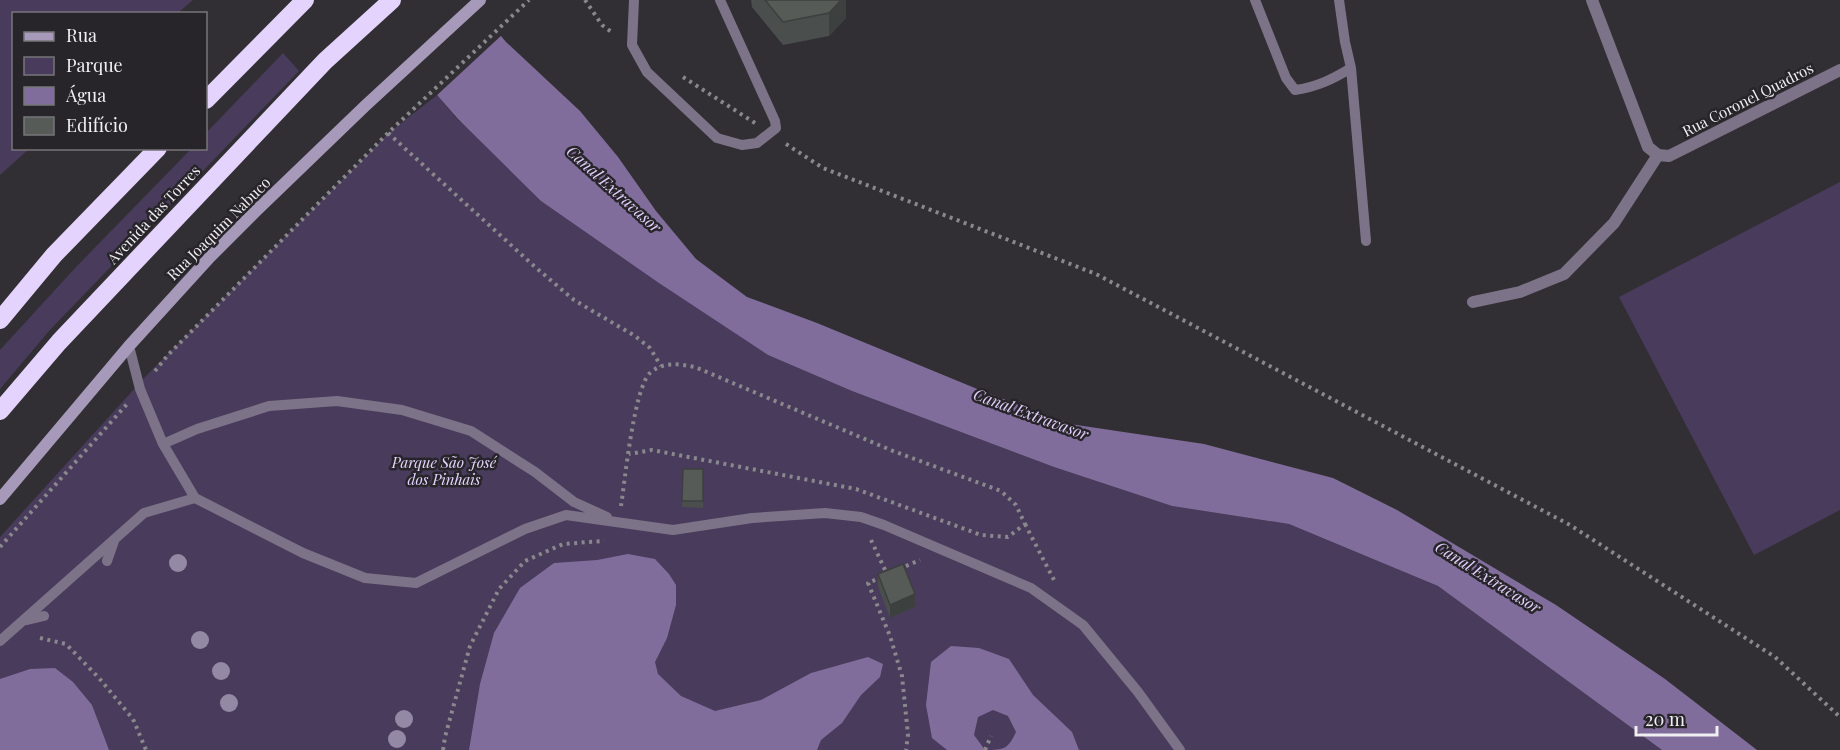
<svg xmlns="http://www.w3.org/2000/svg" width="1840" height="750" font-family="'Playfair Display',serif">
	<rect width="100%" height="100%" fill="#312f34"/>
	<!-- green -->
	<path fill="#493b5b" d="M0 0H193L178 13 14 14V148L29 149 0 175Z
		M283 53 299 71 49 331 0 389V350L76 267 191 149 206 148V133Z
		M437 95 458 120 768 355 852 391 1054 467 1172 506 1289 524 1438 586 1662 750H0V537L145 377 391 131Z
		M1840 182V510L1754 555 1619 297Z"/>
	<!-- water -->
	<path fill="#816d9c" d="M471 0 506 42 580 111 618 157 656 211 696 259 747 297 817 323 987 393 1070 424 1204 444 1333 478 1397 510 1556 605 1665 679 1757 750H1662L1438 586 1289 524 1172 506 1054 467 852 391 768 355 659 283 541 201 458 119 437 95Z
		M628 554 655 559 669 574 676 585V605L667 638 655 662 658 674 681 696 715 711 761 700 811 673 868 657 883 664 880 677 861 695 842 723 821 740 817 750H469L480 684 494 633 520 588 554 563 597 560Z
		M951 646 979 648 1009 659 1033 695 1072 732 1079 750H986C1004 750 1008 749 1016 732L1008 716 993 710 978 717 974 735 985 750H947L932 738 926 705 931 662Z
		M55 668 73 682 92 705 109 750H0V679L30 669Z"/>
	<!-- pier -->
	<path fill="#312f34" d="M357 0H475L503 34 435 97Z"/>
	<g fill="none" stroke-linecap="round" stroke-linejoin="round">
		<!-- path -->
		<path stroke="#89888c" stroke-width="4" stroke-dasharray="3 4.5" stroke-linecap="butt" d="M585 0 602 25 613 33
			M683 77 755 123
			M388 133 534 266 574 300 635 336 650 348 661 366
			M786 144 823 168 1096 274 1570 525 1775 657 1840 717
			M155 371 168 355 388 133 529 0
			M621 506C625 480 634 388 650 373 663 361 679 364 695 367L893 451 1001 491 1016 505 1025 524 1008 537 981 535 856 489 652 450 629 454
			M1025 524 1054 580
			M871 540 887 574
			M0 547 127 404
			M899 569 920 560
			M882 577 868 583 890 636 902 676 908 735 906 750
			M40 638 66 644 99 678 133 719 146 750
			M443 750 445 737 470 646 499 589 525 561 563 544 602 541 604 540
			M985 750 991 736"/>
		<!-- lane -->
		<path stroke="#7c7388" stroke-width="10" d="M634 0 632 45 647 72 717 138 742 145 757 143 776 128 775 121 720 0
			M1255 0 1286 78 1295 90C1317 87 1333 79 1351 68
			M1339 0 1345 42 1351 68 1366 241
			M129 346 140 389 163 444 195 498 303 553 365 578 416 583 525 529 566 515 673 530 752 518 825 513 861 517 884 525 1031 588 1083 625 1138 692 1180 750
			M163 444 197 429 269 406 337 401 402 410 471 431 535 472 574 502 607 517
			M107 561 114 541
			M27 620 44 616
			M0 641 144 513 195 498"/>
		<!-- street -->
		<path stroke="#7c7388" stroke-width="12" d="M1592 0 1648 147 1658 155 1669 156 1840 70
			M1473 302 1520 292 1564 274 1614 223 1658 155"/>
		<!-- secondary -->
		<path stroke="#a799ba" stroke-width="12" d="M0 499 129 346 210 257 257 210 365 106 480 0"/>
		<!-- highway -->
		<path stroke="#e4d3fc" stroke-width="18" d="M206 100 305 0
			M0 320 54 255 158 148
			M0 411 59 342 270 119 325 61 392 0"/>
	</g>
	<!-- trees -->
	<g fill="#9489a4">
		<circle cx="178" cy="563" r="9"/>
		<circle cx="200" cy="640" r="9"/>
		<circle cx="221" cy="671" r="9"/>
		<circle cx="229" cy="703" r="9"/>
		<circle cx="404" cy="719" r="9"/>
		<circle cx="397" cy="739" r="9"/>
	</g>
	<!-- wall -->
	<path fill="#4a4e4c" d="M751 0H846V18L829 36 783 45 752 7Z
		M683 469H703V508L682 507Z
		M878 574 915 607 890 618 878 587Z"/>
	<!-- shaded-wall -->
	<path fill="#3c403e" d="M841 0H846V18L829 36V13Z
		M915 594V607L890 618V605Z"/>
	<!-- building -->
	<path fill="#565b58" stroke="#3c403e" stroke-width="1.5" d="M765 0H841L829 13 783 22Z
		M683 469H703V501H682Z
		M903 564 915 594 890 605 878 574Z"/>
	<g text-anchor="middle" stroke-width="5" stroke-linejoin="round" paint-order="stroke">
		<!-- street labels -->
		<g font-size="15" fill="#efeef1" stroke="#27252a">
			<text transform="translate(1748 100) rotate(-27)" y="5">Rua Coronel Quadros</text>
			<text transform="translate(154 215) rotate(-47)" y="5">Avenida das Torres</text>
			<text transform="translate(219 229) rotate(-45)" y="5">Rua Joaquim Nabuco</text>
		</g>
		<!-- park labels -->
		<g font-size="15" font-style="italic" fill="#e5d3ff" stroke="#27252a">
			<text x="444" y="468">Parque São José<tspan x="444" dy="17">dos Pinhais</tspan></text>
		</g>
		<!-- water labels -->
		<g font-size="16" font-style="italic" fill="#e2cffb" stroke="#27252a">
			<text transform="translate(614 189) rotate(42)" y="6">Canal Extravasor</text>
			<text transform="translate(1031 414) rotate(20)" y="6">Canal Extravasor</text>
			<text transform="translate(1488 577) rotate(32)" y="6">Canal Extravasor</text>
		</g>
	</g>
	<!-- legend -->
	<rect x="12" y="12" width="195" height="138" fill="#27252a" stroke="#77757a" stroke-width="1.5"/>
	<rect x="24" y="32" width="30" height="9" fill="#a799ba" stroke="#77757a" stroke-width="1.5"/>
	<text x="66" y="42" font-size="18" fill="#efeef1">Rua</text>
	<rect x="24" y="57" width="30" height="18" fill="#493b5b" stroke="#77757a" stroke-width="1.5"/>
	<text x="66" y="72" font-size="18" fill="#efeef1">Parque</text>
	<rect x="24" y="87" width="30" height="18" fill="#816d9c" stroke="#77757a" stroke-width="1.5"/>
	<text x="66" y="102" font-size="18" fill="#efeef1">Água</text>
	<rect x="24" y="117" width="30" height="18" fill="#565b58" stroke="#77757a" stroke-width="1.5"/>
	<text x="66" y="132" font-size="18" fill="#efeef1">Edifício</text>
	<!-- scale -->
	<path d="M1636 726v9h81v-9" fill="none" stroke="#efeef1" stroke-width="3"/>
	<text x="1645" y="726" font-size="18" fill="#efeef1" stroke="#27252a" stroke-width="4.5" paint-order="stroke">20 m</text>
</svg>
